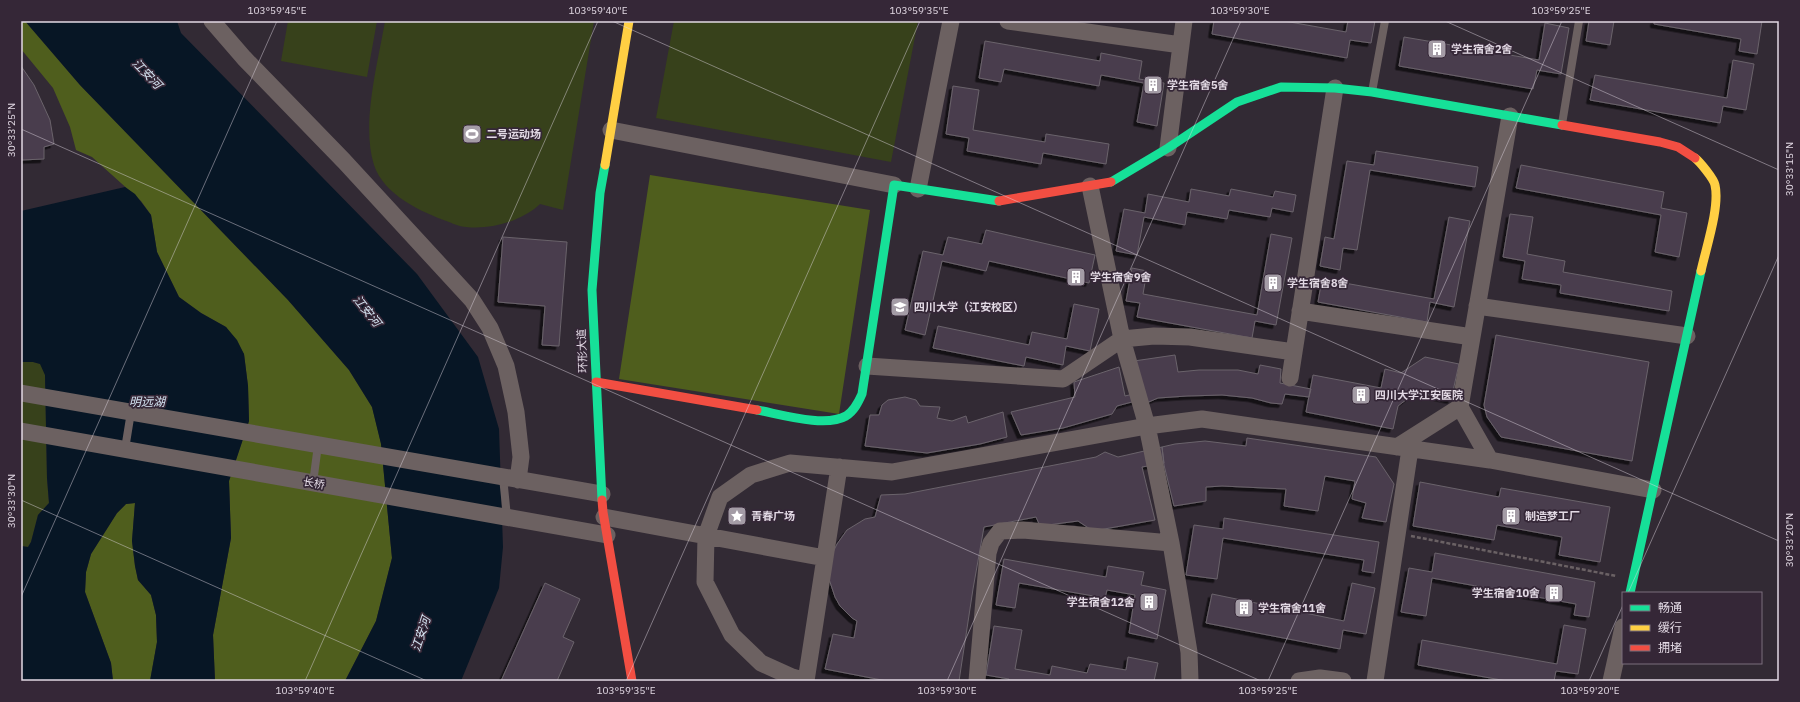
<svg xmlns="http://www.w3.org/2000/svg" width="1800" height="702" font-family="'IBM Plex Sans','Noto Sans SC',sans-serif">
	<defs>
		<filter id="shadow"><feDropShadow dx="-3.5" dy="3.5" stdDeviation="0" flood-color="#0009"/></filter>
	</defs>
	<rect width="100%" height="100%" fill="#322a34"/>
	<!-- green -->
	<path fill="#37411b" d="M288 21H377L367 77 281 61Z
		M385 21H594L563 210 540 204C522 221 491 230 466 227 461 227 454 224 449 222 421 212 384 195 374 165 361 124 378 63 385 21Z
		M674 21H918L891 162 656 118Z
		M21 362H33L41 364 45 375 47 478 49 503 38 515 31 542 28 547 21 546Z"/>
	<!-- forest -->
	<path fill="#4f5e1d" d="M21 21H25L80 85 288 300 349 370 372 407 381 443 392 558 376 621 345 681H215L213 635 231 538 229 481 249 421 248 386 244 354 226 327 201 313 179 297 157 252 151 215 141 201 92 157 76 150 70 127 53 88 21 49Z
		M650 175 870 210 839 414 619 379Z
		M135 503 132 541 135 566 138 580 151 595 156 615 157 642 150 681H113L111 663 85 592 86 572 91 554 117 513 126 504Z"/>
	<!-- water -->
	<path fill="#071625" d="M25 21H177L181 33 417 274 478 357 499 429 503 547 499 588 461 681H345L376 621 392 558 381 444 372 407 349 370 288 300 80 85Z
		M125 187 135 194 151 215 157 252 179 297 201 313 226 327 237 340 244 354 248 386 249 421 229 481 231 538 213 635 215 681H150L157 642 156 615 151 595 138 580 135 566 132 541 135 503 126 504 117 513 91 554 86 572 85 592 111 663 113 681H21V546L28 547 31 542 38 515 49 503 47 478 45 375 40 364 33 362H21V211Z"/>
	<!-- building -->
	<path fill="#4a3d4d" stroke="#6a636b" filter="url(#shadow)" d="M1214 21H1284L1346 32 1348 21H1375L1371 43 1350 40 1347 58 1212 34Z
		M1589 21H1614L1610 45 1586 41Z
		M1654 21H1762L1757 54 1739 51 1741 39 1654 24Z
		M1545 23 1569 28 1561 74 1537 70 1533 89 1399 66 1404 37 1539 60Z
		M985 41 1100 61 1101 53 1142 61 1139 79 1164 83 1157 126 1137 122 1144 83 1101 75 1099 86 1004 69 1001 82 979 78Z
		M1733 60 1754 64 1746 110 1723 106 1720 123 1590 100 1595 75 1727 98Z
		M21 66 34 85 50 120 54 144 44 147V159L21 160Z
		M953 86 979 90 973 130 1045 142 1046 134 1109 144 1106 164 1043 153 1041 164 967 151 969 138 946 134Z
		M1376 151 1478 167 1475 187 1370 170 1357 250 1343 248 1340 270 1320 266 1325 237 1334 239 1347 161 1374 165Z
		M1521 165 1664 192 1661 208 1687 213 1679 257 1655 252 1661 215 1516 188Z
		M1191 189 1229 196 1231 189 1273 197 1275 191 1296 195 1293 212 1272 208 1270 217 1229 210 1227 219 1187 212 1185 225 1144 217 1137 255 1116 251 1124 209 1145 213 1148 194 1189 202Z
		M1510 214 1533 217 1527 254 1565 261 1563 272 1672 291 1669 311 1560 293 1561 285 1522 279 1525 261 1503 257Z
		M1449 217 1470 221 1454 307 1430 302 1427 322 1318 302 1322 279 1434 299Z
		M986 230 1095 255 1089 283 989 261 986 271 942 261 925 335 905 330 923 251 943 255 948 237 982 244Z
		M1271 234 1292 238 1276 325 1255 321 1252 338 1137 317 1140 303 1126 301 1132 268 1147 271 1143 294 1257 315Z
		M503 237 567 242 559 346 542 345 545 306 498 302Z
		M1074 304 1099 309 1090 351 1066 346 1063 365 1026 357 1024 366 933 348 938 326 1029 345 1032 332 1067 339Z
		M1496 335 1649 362 1632 461 1501 437 1487 417 1484 405Z
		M1175 355 1178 372 1199 370H1238L1258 374 1260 365 1281 369 1280 383 1311 389 1309 397 1285 394 1282 404 1271 403 1252 398 1222 395 1187 396 1158 398 1144 404 1134 361Z
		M1425 357 1459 364 1451 400 1416 392 1398 406 1393 429 1306 412 1313 375 1381 388 1385 369 1401 373Z
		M1119 367 1125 396 1141 392 1143 399 1117 406 1112 414 1063 428 1021 435 1011 412 1075 397 1074 382Z
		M905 397 916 400 920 406 940 407 937 418 952 421 966 416 968 423 1003 412 1007 437 980 444 927 453 865 446 870 415H879L882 405 888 400Z
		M1247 438 1376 457 1394 484 1386 522 1362 518 1366 503 1352 499 1355 481 1325 476 1318 511 1284 506 1286 489 1222 486 1206 487V501L1174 506 1164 465 1162 447 1175 444 1205 441 1246 446Z
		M1162 447 1164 463 1142 467 1155 520 1093 531 1078 521 1040 526 1036 517 984 527 973 589 959 681H887L825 669 833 634 854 638 857 621 852 618 840 606 835 597 829 579 832 554 837 544 847 530 865 519 875 517 881 495 905 494 1096 457 1105 452 1118 457Z
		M1420 482 1499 497 1501 488 1610 507 1600 562 1559 555 1562 537 1497 525 1494 540 1413 526Z
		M1224 518 1379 542 1374 573 1362 571 1364 560 1223 538 1217 579 1186 575 1194 525 1223 529Z
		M1435 553 1595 582 1589 617 1574 615 1576 604 1432 578 1426 616 1401 612 1409 568 1432 572Z
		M1004 559 1106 577 1108 566 1144 572 1141 585 1166 590 1157 639 1129 633 1135 595 1107 590 1105 598 1019 583 1015 608 996 605Z
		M545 583 580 599 563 637 574 642 557 681H501Z
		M1352 583 1375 588 1366 634 1343 630 1340 649 1206 623 1212 594 1344 621Z
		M1564 625 1586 629 1578 674 1556 671 1554 681H1507L1418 665 1422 640 1557 664Z
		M994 626 1022 630 1015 669 1050 675 1052 666 1087 673 1090 664 1126 670 1128 657 1158 663 1154 681H1009V679L986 675Z"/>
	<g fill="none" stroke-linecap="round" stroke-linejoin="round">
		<!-- path -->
		<path stroke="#6a6164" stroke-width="2.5" stroke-dasharray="4 2" stroke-linecap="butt" d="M1411 536 1616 576"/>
		<!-- lane -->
		<path stroke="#6c6161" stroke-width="8" d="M1372 92 1385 21
			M1562 124 1579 21
			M125 449 131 412
			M503 477 507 517
			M313 483 318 445"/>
		<!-- street -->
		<path stroke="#6c6161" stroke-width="17" d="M212 21 244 58 344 161 472 300 490 328 506 366 516 412 521 457 518 480
			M1008 21 1181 45
			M611 130 894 185
			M1168 148 1184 21
			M1090 186 1122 339 1147 426 1171 543 1189 652 1190 681
			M918 189 951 21
			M1477 306 1687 336
			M1300 311 1472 337
			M867 366 1063 379 1122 339 1154 336 1190 337 1294 352
			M1290 378 1335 88
			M21 393 602 494
			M21 431 607 535
			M1397 447 1460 407
			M1490 460 1460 407 1510 116
			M604 517 825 558
			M806 681 792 677 761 663 732 635 705 582 706 536 720 497 751 475 790 463 892 472 1147 426 1202 419 1490 460 1653 490
			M806 681 839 467
			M977 681 988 553 991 543 1000 531 1023 530 1171 543
			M1299 681 1320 678 1343 681
			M1375 681 1410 449
			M1611 681 1623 627"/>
		<!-- fast -->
		<path stroke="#16e098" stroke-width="9" d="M1111 182 1168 148 1237 102 1281 87 1335 88 1372 92 1562 125
			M757 410C780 414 825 428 846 416 854 411 858 403 862 394L894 185 999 201
			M602 500 592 290 600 193 605 165
			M1630 593 1701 271"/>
		<!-- slow -->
		<path stroke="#ffcf43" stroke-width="9" d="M1695 158C1700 162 1714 179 1715 185 1720 207 1706 248 1701 271
			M605 165 629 21"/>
		<!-- jam -->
		<path stroke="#f24e42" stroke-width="9" d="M1562 125 1660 142 1678 147 1695 158
			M999 201 1111 182
			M596 382 757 410
			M602 500 603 512 632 681"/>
	</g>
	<!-- ticks -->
	<path fill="none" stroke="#e2d9e4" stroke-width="1" stroke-opacity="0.45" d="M612 21 1779 541M1445 21 1779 170M21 129 1261 681M21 500 427 681M1628 593 1779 255M21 597 277 21M305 681 598 21M626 681 920 21M947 681 1241 21M1268 681 1562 21M1589 681 1623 605"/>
	<!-- icons -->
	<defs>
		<g id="building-square" transform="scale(1)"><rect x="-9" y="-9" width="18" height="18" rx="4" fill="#a49ca6" stroke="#352737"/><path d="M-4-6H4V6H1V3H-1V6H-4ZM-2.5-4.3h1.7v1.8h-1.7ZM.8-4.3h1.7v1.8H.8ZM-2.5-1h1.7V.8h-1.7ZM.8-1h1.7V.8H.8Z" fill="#fff"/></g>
		<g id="stadium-square" transform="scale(1)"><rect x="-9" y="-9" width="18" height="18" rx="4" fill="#a49ca6" stroke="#352737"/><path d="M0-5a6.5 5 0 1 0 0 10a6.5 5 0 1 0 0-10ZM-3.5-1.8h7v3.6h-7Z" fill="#fff"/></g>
		<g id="university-square" transform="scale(1)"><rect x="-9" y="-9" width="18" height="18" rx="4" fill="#a49ca6" stroke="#352737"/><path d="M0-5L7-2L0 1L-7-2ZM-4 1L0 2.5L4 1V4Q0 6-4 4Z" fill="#fff"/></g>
		<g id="sight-square" transform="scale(1)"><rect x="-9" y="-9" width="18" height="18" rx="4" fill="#a49ca6" stroke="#352737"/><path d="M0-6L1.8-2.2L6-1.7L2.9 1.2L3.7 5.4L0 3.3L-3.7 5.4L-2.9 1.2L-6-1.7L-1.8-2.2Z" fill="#fff"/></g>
	</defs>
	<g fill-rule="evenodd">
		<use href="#building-square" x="1437" y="49"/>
		<use href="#building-square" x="1153" y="85"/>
		<use href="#stadium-square" x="472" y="134"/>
		<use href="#building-square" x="1076" y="277"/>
		<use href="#building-square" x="1273" y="283"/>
		<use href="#university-square" x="900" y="307"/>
		<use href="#building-square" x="1361" y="395"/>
		<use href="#sight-square" x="737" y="516"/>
		<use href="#building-square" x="1511" y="516"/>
		<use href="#building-square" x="1554" y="593"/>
		<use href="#building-square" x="1149" y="602"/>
		<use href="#building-square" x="1244" y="608"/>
	</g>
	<g text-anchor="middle" stroke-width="3.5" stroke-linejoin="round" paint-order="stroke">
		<!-- poi labels -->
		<g font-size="11" font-weight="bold" fill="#e2d9e4" stroke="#352737" text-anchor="start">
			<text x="1451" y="53">学生宿舍2舍</text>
			<text x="1167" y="89">学生宿舍5舍</text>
			<text x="486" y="138">二号运动场</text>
			<text x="1090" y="281">学生宿舍9舍</text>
			<text x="1287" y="287">学生宿舍8舍</text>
			<text x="914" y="311">四川大学（江安校区）</text>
			<text x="1375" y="399">四川大学江安医院</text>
			<text x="751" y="520">青春广场</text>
			<text x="1525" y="520">制造梦工厂</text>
			<text x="1540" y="597" text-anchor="end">学生宿舍10舍</text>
			<text x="1135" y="606" text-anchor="end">学生宿舍12舍</text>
			<text x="1258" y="612">学生宿舍11舍</text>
		</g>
		<!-- street labels -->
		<g font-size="11" fill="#e2d9e4" stroke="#352737">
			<text transform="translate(582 351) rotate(-92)" y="4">环形大道</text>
			<text transform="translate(314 483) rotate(10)" y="4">长桥</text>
		</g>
		<!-- water labels -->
		<g font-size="12" font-style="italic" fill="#d5e5f3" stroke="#352737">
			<text transform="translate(147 74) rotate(46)" y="4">江安河</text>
			<text transform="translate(367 311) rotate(51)" y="4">江安河</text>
			<text x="147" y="406">明远湖</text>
			<text transform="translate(421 634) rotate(-72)" y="4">江安河</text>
		</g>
	</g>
	<!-- border -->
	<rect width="1800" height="702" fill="none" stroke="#352737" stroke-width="44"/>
	<!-- legend -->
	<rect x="1622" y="592" width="140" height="72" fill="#352737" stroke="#7a6e7c"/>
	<rect x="1630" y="605" width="20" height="6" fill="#16e098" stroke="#7a6e7c"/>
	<text x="1658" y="612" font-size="12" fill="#e2d9e4">畅通</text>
	<rect x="1630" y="625" width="20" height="6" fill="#ffcf43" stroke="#7a6e7c"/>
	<text x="1658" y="632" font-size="12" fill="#e2d9e4">缓行</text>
	<rect x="1630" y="645" width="20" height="6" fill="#f24e42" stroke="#7a6e7c"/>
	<text x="1658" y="652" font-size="12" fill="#e2d9e4">拥堵</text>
	<rect x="22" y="22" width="1756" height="658" fill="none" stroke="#e2d9e4" stroke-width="1.5"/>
	<g font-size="10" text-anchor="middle" fill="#e2d9e4">
		<text x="277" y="14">103°59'45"E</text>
		<text x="598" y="14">103°59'40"E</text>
		<text x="919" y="14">103°59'35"E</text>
		<text x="1240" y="14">103°59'30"E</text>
		<text x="1561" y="14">103°59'25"E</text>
		<text transform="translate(11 130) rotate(-90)" y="4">30°33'25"N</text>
		<text transform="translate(1789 169) rotate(-90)" y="4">30°33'15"N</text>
		<text transform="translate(11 501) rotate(-90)" y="4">30°33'30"N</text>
		<text transform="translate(1789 540) rotate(-90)" y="4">30°33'20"N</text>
		<text x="305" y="694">103°59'40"E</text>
		<text x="626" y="694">103°59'35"E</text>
		<text x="947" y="694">103°59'30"E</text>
		<text x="1268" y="694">103°59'25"E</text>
		<text x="1590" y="694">103°59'20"E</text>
	</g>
</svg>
